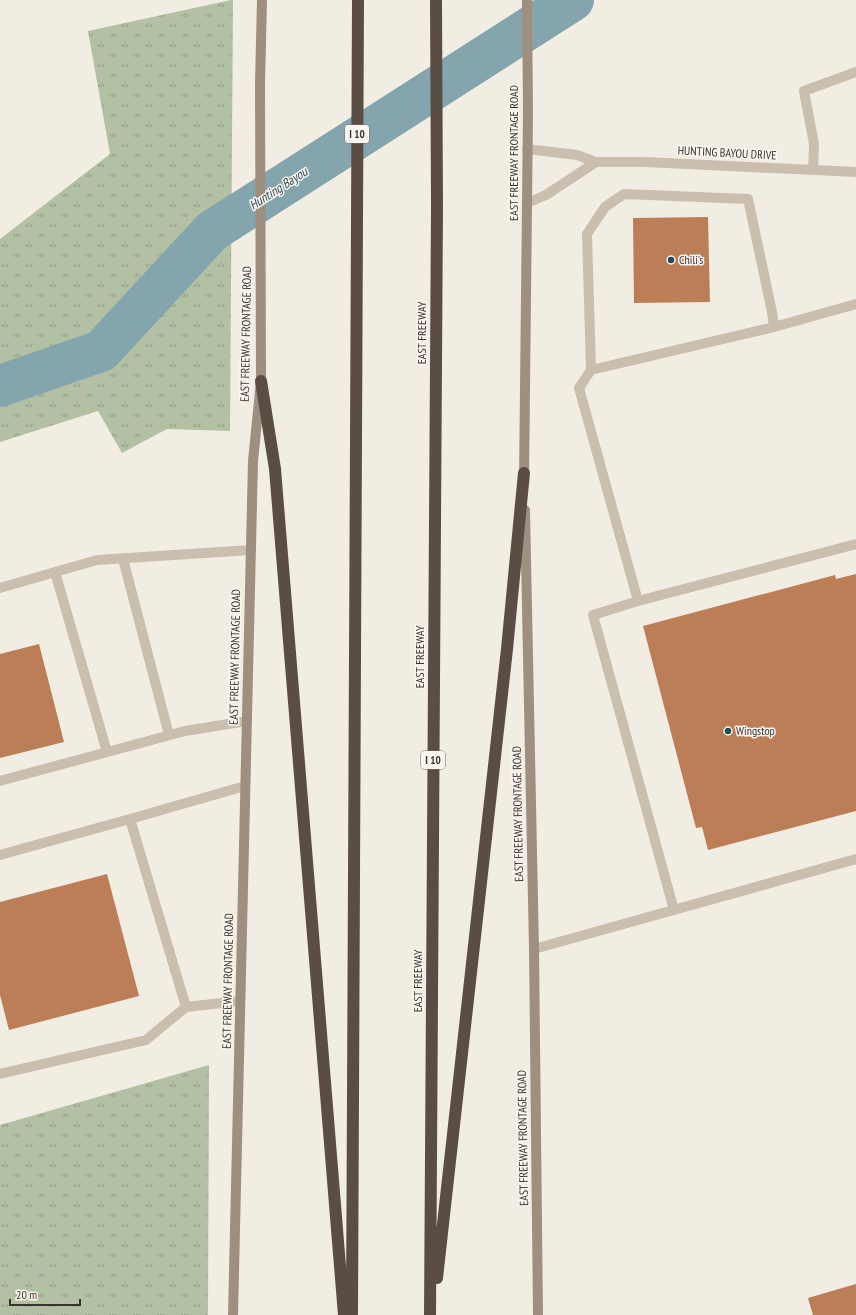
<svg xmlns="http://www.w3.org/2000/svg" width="856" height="1315" font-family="'PT Sans Narrow',sans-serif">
	<defs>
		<pattern id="grass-tufts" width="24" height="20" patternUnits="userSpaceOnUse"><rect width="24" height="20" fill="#b2c1a3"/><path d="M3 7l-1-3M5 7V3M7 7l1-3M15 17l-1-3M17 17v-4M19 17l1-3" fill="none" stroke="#929d85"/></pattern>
	</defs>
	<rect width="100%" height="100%" fill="#f2ede3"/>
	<!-- grass -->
	<path fill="url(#grass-tufts)" d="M231 0H233L230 431 167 429 122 453 98 411 0 442V239L110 154 88 31Z
		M209 1065 208 1315H0V1125Z"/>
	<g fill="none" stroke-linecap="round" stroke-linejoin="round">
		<!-- river -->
		<path stroke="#84a5ad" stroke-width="42" d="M0 386 101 351 212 231 573 0"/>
	</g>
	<!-- building -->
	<path fill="#bc7e57" d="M708 217 710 302 634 303 633 218Z
		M856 574V811L708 850 702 827 696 828 643 626 835 575 836 579Z
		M39 644 64 742 0 758V654Z
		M107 874 139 996 9 1030 0 995V902Z
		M856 1284V1315H813L808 1298Z"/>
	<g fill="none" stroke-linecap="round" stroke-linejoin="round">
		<!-- service -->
		<path stroke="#cabfaf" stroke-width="10" d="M813 170 814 144 804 91 856 72
			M591 370 774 327
			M123 559 169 735
			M55 572 107 752
			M0 588 97 560 251 550
			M638 601 579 388 591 370 587 234 605 207 624 194 748 199 772 312 774 327 856 304
			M0 781 185 731 247 721
			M0 855 130 819
			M674 910 593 615 638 601 856 544
			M534 949 856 859
			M240 1001 186 1007 130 819 245 786
			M0 1074 146 1040 186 1007"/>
		<!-- minor -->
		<path stroke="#cabfaf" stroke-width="10" d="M596 162H645L856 172
			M527 203 546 195 596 162 577 155 527 149"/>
		<!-- secondary -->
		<path stroke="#9e8f80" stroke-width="10" d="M524 480 528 112 527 0
			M525 510 534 949 538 1315
			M233 1315 253 461 261 381 260 83 262 0"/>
		<!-- motorway -->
		<path stroke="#5a4e44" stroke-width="12" d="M261 381 275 469 344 1315
			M437 1278 507 649 524 473
			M352 1315 358 0
			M430 1315 437 206 436 0"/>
	</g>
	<!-- markers -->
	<g fill="#254d58" stroke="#faf6ef" stroke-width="1.5">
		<circle cx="671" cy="260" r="4"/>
		<circle cx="728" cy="731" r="4"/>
	</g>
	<g text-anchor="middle" stroke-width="3" stroke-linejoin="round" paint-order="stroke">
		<!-- shield labels -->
		<g fill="#faf6ef" stroke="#746d66" stroke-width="1">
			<rect x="345" y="125" width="24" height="18" rx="3"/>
			<rect x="421" y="751" width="24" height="18" rx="3"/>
		</g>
		<g font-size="11" font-weight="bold" fill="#3a322c">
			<text x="357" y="138">I 10</text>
			<text x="433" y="764">I 10</text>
		</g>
		<!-- street labels -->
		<g font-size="12" fill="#3a322c" stroke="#faf6ef">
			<text transform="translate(514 153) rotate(-90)" y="4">EAST FREEWAY FRONTAGE ROAD</text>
			<text transform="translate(727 153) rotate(3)" y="4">HUNTING BAYOU DRIVE</text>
			<text transform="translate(422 333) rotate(-90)" y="4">EAST FREEWAY</text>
			<text transform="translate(246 334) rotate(-89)" y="4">EAST FREEWAY FRONTAGE ROAD</text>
			<text transform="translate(235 657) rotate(-89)" y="4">EAST FREEWAY FRONTAGE ROAD</text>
			<text transform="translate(420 657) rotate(-90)" y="4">EAST FREEWAY</text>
			<text transform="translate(518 814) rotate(-91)" y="4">EAST FREEWAY FRONTAGE ROAD</text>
			<text transform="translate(228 981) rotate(-89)" y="4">EAST FREEWAY FRONTAGE ROAD</text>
			<text transform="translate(418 981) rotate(-90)" y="4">EAST FREEWAY</text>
			<text transform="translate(523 1138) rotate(-91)" y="4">EAST FREEWAY FRONTAGE ROAD</text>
		</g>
		<!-- poi labels -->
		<g font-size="12" fill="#3a322c" stroke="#faf6ef" text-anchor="start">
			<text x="679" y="264">Chili's</text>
			<text x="736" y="735">Wingstop</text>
		</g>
		<!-- water labels -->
		<g font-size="13" font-style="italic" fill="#254d58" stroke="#faf6ef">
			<text transform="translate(278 188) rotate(-33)" y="5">Hunting Bayou</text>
		</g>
	</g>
	<!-- scale -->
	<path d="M10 1299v6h70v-6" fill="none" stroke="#3a322c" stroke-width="2"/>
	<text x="16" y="1299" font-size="12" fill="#3a322c" stroke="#faf6ef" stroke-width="3" paint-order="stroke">20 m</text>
</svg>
